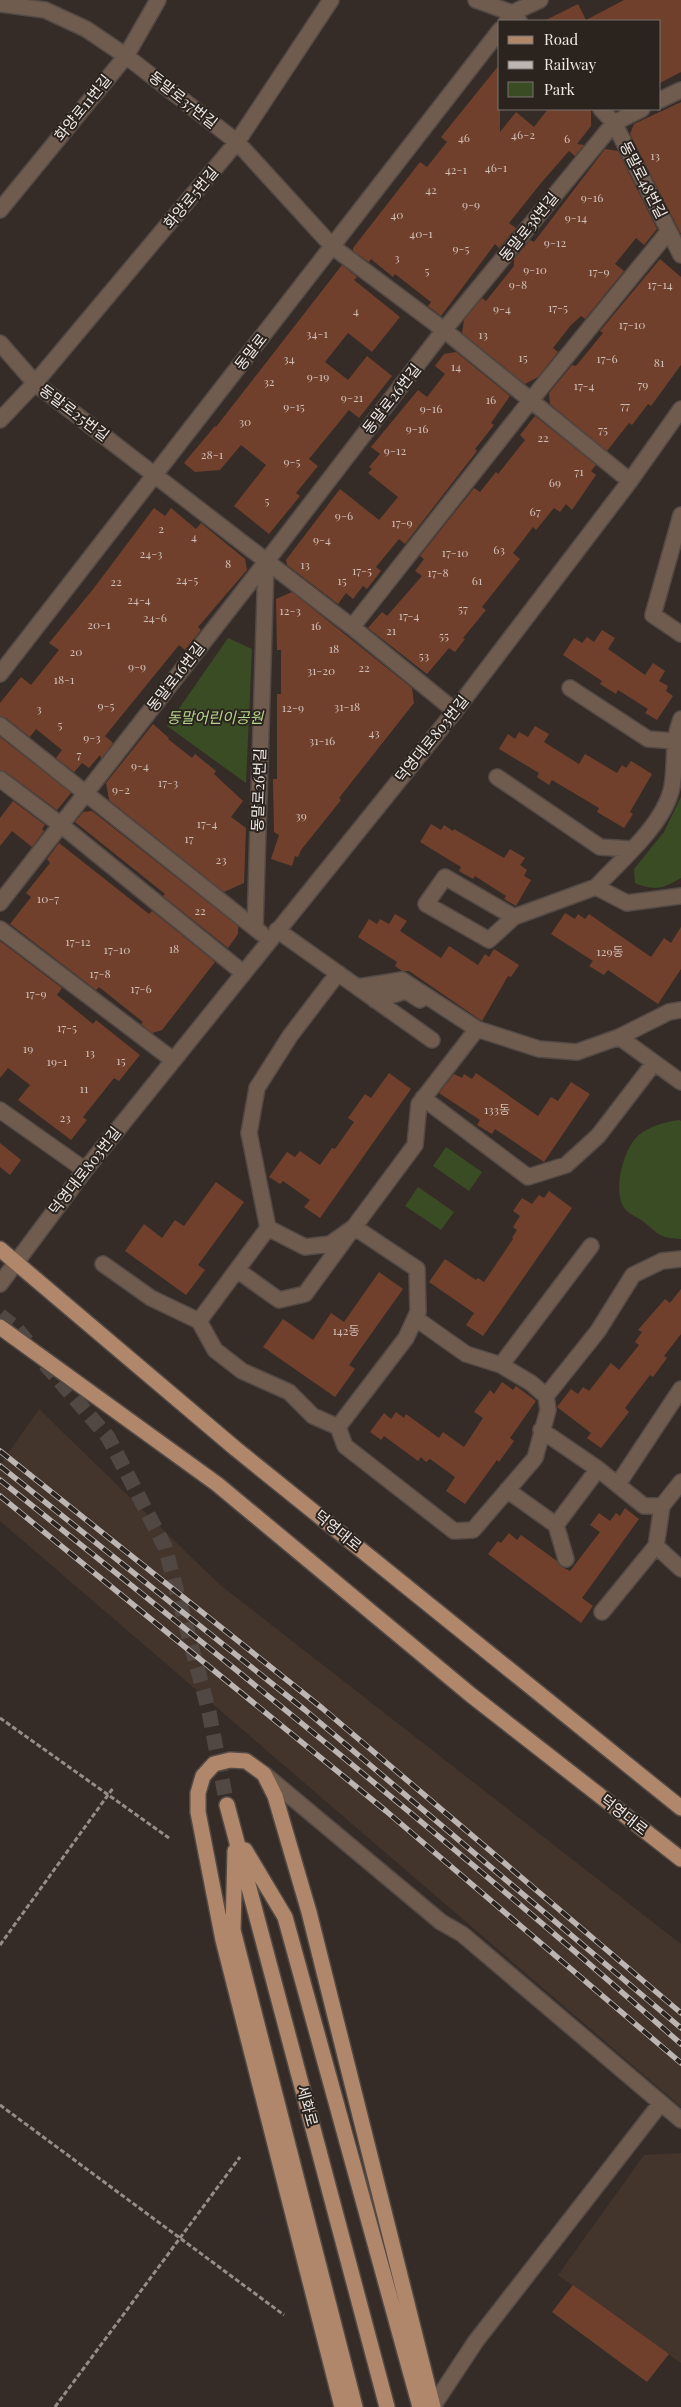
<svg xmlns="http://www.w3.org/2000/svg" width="681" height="2407" font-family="'Playfair Display','Noto Sans KR',serif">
	<rect width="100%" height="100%" fill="#352c28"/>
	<!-- built -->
	<path fill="#43342c" d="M39 1409 219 1584 681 1944V2107L0 1521V1465Z
		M681 2153V2363L558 2275 644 2155Z"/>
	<!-- green -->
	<path fill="#3a4c24" d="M228 638 252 649 246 783 167 726Z
		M681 797V878C662 889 655 891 635 883L634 869 664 832Z
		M679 1120 681 1121V1239C658 1237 661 1236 644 1222 637 1216 628 1215 623 1206 613 1189 624 1147 639 1135 650 1126 665 1122 679 1120Z
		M446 1147 482 1172 469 1191 433 1166Z
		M418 1187 454 1212 441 1230 405 1206Z"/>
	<!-- building -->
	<path fill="#71402c" d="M624 0H681V72L660 83V21H544L578 4 586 20Z
		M500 64V132L516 112 534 127 548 109H591V126L577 144 584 145 575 156 569 151 541 183 509 223 516 228 499 248 495 244 441 316 428 306 431 302 395 274 393 277 371 259 369 262 353 251V248L420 162 427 167 447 142 441 137Z
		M681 102V234L630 134 634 124Z
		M605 149 618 151 657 229 644 245 636 238 615 264 624 271 585 319 581 316 571 325 553 348 558 352 538 377 525 384 462 333 464 320 482 298 486 301 514 266V259L530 240 534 242Z
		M660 259 681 277V365L651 406 648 404 632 425 629 423 607 451 550 404 549 393 572 365 576 366 603 333 600 331Z
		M342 265 357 277 354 280 400 317 372 352 348 333 325 362 348 380 367 356 392 376 359 418 349 410 309 459 318 466 296 493 300 496 269 534 234 506 266 465 241 445 220 470 195 472 184 463 215 426 216 427Z
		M456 352 510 396 491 423 494 425 475 449 477 451 405 544 399 539 376 567 381 571 367 589 363 586 353 599 346 593 338 604 287 565 286 560 340 489 379 520 398 497 368 473 372 469 369 467 380 454 371 447 418 390 427 397 445 374 435 366 444 354Z
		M535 416 596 465 591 471 596 475 572 510 566 504 560 512 554 508 536 530 533 527 513 553 520 559 482 607 486 610 463 638 465 639 455 652 449 648 427 674 368 628 382 612 387 616 422 576 415 571 424 559 420 556 474 488 480 492 496 472 498 474 525 440 520 435Z
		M154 508 165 516 171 508 196 529 201 523 245 559 247 570 198 627 201 630 185 650 179 645 105 736 113 743 101 759 100 755 89 768 82 763 74 772 56 758 62 750 36 729 30 737 6 718 0 716V703L21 677 31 685 59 650 49 643 94 588Z
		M292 592 412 688 414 703 339 798 341 800 301 850 298 857 295 856 292 866 271 859 279 835 274 832 273 779H277V694H281V650H277L276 599Z
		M602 630 615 638 608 649 645 675 653 663 665 671 659 681 668 686 666 691 673 696 657 720 645 713 648 709 618 690 616 694 600 684 602 681 563 655 574 638 582 643 587 637 594 642Z
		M153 724 169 738 168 739 192 758 195 754 216 771 214 774 243 801 231 817 246 828 244 883 224 892 109 800 106 783Z
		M535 726 549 734 544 742 579 764 585 754 617 773 622 765 626 768 631 761 652 774 630 812 633 814 624 828 597 812 599 808 552 780 549 785 537 777 539 773 499 749 508 734 515 739 519 732 528 737Z
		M0 737 71 793 57 810 6 772 0 770Z
		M13 801 45 825 42 829 44 831 32 847 12 831 0 846V818Z
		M92 811 238 926V934L228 948 163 896 165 894 75 822 83 812Z
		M431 824 441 830 444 825 453 831 454 829 504 858 510 849 525 858 520 865 527 870 524 876 531 880 516 906 504 899 506 896 475 876 473 879 459 871 461 867 420 842Z
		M59 843 149 914 152 911 215 962 162 1030 152 1033 141 1024 143 1022 99 987 96 990 10 924 31 897 26 893 50 863 47 859Z
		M565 913 575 919 578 914 585 919 589 914 651 957 664 938 671 943 681 927V969L658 1004 608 970 604 975 589 966 593 961 551 934Z
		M395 914 407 921 400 931 441 958 449 946 478 965 485 954 489 957 494 949 519 965 511 977 508 976 482 1021 409 971H402L395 966 397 962 358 937 369 919 377 924 380 919 389 924Z
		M0 941 62 988 57 995 93 1024 96 1020 140 1055 119 1081 114 1078 83 1117 87 1120 71 1140 18 1100 30 1085 8 1068 0 1078Z
		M389 1073 411 1089 320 1218 304 1207 310 1200 283 1181 280 1184 269 1177 287 1152 295 1157 300 1151 320 1165 332 1148 335 1149 354 1122 348 1118 365 1094 371 1098Z
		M476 1073 538 1116 551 1097 558 1101 571 1082 590 1094 544 1162 495 1129 492 1134 477 1125 480 1120 439 1093 454 1074 462 1078 464 1074 472 1079Z
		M0 1143 21 1160 10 1175 0 1167Z
		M216 1182 244 1202 198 1265 205 1270 186 1295 125 1251 144 1224 162 1238 175 1220 184 1226Z
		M549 1191 572 1208 483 1336 466 1325 474 1313 429 1282 445 1259 476 1280 478 1278 484 1282 513 1239 512 1238 517 1230 513 1227 520 1216 513 1211 522 1198 532 1204 539 1195 544 1198Z
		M379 1272 403 1289 349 1365 355 1369 335 1397 263 1347 283 1319 313 1340 331 1313 344 1322Z
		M681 1289V1334L664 1356 667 1358 653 1377 650 1375 625 1408 629 1412 601 1448 587 1438 591 1433 557 1407 571 1389 578 1394 583 1387 589 1391 611 1363 619 1370 639 1345 635 1342 642 1332 638 1330 665 1299 670 1303Z
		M502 1382 513 1390 516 1386 536 1401 510 1438 514 1441 499 1462 497 1460 465 1504 446 1491 455 1477 430 1459 426 1462 421 1457 418 1461 384 1436 381 1440 370 1432 384 1413 391 1419 396 1412 404 1418 406 1414 439 1438 443 1432 464 1447 483 1418 474 1412 490 1390 494 1394Z
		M625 1508 639 1519 582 1598 593 1606 581 1623 488 1554 498 1541 501 1543 509 1533 517 1540 521 1535 557 1561 560 1566 570 1571 600 1532 590 1525 599 1513 610 1521 616 1513 620 1516Z
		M573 2285 669 2354 647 2382 552 2312Z"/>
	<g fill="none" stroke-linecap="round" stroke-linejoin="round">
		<!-- major-tunnel -->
		<path stroke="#514844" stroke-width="15" stroke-dasharray="15 8" stroke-linecap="butt" d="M0 1315 16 1328 31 1346
			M45 1364 108 1437 165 1547 209 1712 227 1805"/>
		<!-- minor casing -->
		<g stroke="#534a46" stroke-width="18">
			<path id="minor" d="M476 0 512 13 519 21
				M0 4 45 10 86 29 126 56 237 142 333 247 444 330 630 481
				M507 20 512 13 540 0
				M660 100 681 90
				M601 109 614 123 681 255
				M0 210 126 56 158 0
				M0 343 35 383 352 627 455 711
				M0 420 35 383 237 142 331 0
				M681 515 653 615 681 634
				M352 627 531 400 669 231
				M0 674 500 30
				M570 688 648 739 674 741
				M0 725 261 933
				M497 777 600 847 631 849
				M0 779 61 825 242 972
				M596 887C620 861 662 826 671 791 677 767 671 744 681 719
				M0 903 266 562
				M514 917 445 877 426 904 489 940 514 917 596 887 627 903 681 896
				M255 928 266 562 444 330 614 123 642 109
				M0 929 173 1060
				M277 930 432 1040
				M358 987 402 980 477 1029
				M375 1000 406 991 420 1000
				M619 1037 681 1082
				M423 1098 528 1177 566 1165 598 1136 654 1063
				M0 1110 85 1170
				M268 1228 249 1133 257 1088 290 1036 338 973
				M103 1264 151 1298 199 1321 215 1350 242 1371 289 1392 313 1416 338 1427
				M237 1270 279 1300 305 1294 354 1227 417 1269 418 1312 406 1338 338 1427 345 1446 454 1531 473 1530 535 1458 548 1410 546 1396 531 1383 501 1365
				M0 1284 85 1170 455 711 630 481 681 409
				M415 1318 466 1354 501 1365 591 1246
				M199 1321 268 1228 305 1247 330 1244 354 1227 415 1145 419 1104 477 1029 539 1049 577 1052 619 1037 669 1012 681 1010
				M546 1396 598 1331 633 1275 662 1261 681 1259
				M541 1430 598 1469
				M618 1484 681 1389
				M507 1490 556 1525 566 1559
				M556 1525 598 1469 644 1506H662
				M656 1546 662 1506 681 1482
				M602 1612 656 1546 681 1569
				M264 1774 441 1922 462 1934 681 2120
				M433 2406 476 2341 661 2103"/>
		</g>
		<!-- major casing -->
		<g stroke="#534a46" stroke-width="18">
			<path id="major" d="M0 1249 236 1449 681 1808
				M0 1327 217 1484 471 1695 681 1859
				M227 1805 387 2407
				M245 1850 285 1917 420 2407
				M235 1851 233 1930 355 2407
				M342 2407 223 1940 198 1812V1793L203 1776 214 1764 230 1760 246 1761 264 1774 275 1796 309 1912 433 2407"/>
		</g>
		<!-- path -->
		<path stroke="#958d8a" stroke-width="3" stroke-dasharray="5 2.5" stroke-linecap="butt" d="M0 1718 169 1838
			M0 1945 113 1788
			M0 2105 284 2315
			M55 2407 240 2157"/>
		<!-- minor -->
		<use href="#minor" stroke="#705c4e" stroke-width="15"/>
		<!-- major -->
		<use href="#major" stroke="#b0876b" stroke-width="15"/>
		<!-- rail casing -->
		<g stroke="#bcb5b2" stroke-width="5.5">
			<path id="rail" d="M0 1451 322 1708 681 2013
				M0 1466 305 1710 681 2028
				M0 1480C230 1664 460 1849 681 2044
				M0 1496 386 1811 681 2063"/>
		</g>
		<!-- rail -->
		<use href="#rail" stroke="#2b231e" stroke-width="4" stroke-dasharray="11" stroke-linecap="butt"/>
	</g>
	<g text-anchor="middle" stroke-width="4" stroke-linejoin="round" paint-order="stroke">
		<!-- number labels -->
		<g font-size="12" fill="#d0bfb8">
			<text x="523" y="139">46-2</text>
			<text x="464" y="142">46</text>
			<text x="567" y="143">6</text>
			<text x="655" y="160">13</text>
			<text x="496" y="172">46-1</text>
			<text x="456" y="174">42-1</text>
			<text x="431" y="194">42</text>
			<text x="592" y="202">9-16</text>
			<text x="471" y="209">9-9</text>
			<text x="397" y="219">40</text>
			<text x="576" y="222">9-14</text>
			<text x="421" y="238">40-1</text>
			<text x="555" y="247">9-12</text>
			<text x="461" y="253">9-5</text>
			<text x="397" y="262">3</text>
			<text x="535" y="274">9-10</text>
			<text x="427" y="275">5</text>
			<text x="599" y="276">17-9</text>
			<text x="518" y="289">9-8</text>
			<text x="660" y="289">17-14</text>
			<text x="558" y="312">17-5</text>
			<text x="502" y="313">9-4</text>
			<text x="356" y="315">4</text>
			<text x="632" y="329">17-10</text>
			<text x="317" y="338">34-1</text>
			<text x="483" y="339">13</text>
			<text x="523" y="362">15</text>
			<text x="289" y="363">34</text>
			<text x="607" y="363">17-6</text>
			<text x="659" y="367">81</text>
			<text x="456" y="371">14</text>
			<text x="318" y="381">9-19</text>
			<text x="269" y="386">32</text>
			<text x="643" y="389">79</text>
			<text x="584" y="390">17-4</text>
			<text x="352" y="402">9-21</text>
			<text x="491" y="404">16</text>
			<text x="625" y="410">77</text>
			<text x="294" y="411">9-15</text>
			<text x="431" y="413">9-16</text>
			<text x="245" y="426">30</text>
			<text x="417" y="433">9-16</text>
			<text x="603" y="434">75</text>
			<text x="543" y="442">22</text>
			<text x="395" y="455">9-12</text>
			<text x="212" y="459">28-1</text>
			<text x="292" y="466">9-5</text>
			<text x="579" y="476">71</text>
			<text x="555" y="487">69</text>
			<text x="267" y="505">5</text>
			<text x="535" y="516">67</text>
			<text x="344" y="520">9-6</text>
			<text x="402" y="527">17-9</text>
			<text x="161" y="533">2</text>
			<text x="194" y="541">4</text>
			<text x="322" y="544">9-4</text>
			<text x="499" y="554">63</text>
			<text x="455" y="557">17-10</text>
			<text x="151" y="558">24-3</text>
			<text x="228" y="568">8</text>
			<text x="305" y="569">13</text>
			<text x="362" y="575">17-5</text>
			<text x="438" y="577">17-8</text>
			<text x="187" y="584">24-5</text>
			<text x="342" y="585">15</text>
			<text x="477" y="585">61</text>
			<text x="116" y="586">22</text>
			<text x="139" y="604">24-4</text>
			<text x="463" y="613">57</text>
			<text x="290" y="615">12-3</text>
			<text x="409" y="620">17-4</text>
			<text x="155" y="622">24-6</text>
			<text x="99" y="629">20-1</text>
			<text x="316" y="630">16</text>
			<text x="391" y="635">21</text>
			<text x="444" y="640">55</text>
			<text x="334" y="653">18</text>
			<text x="76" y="656">20</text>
			<text x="424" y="660">53</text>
			<text x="137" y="671">9-9</text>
			<text x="364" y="672">22</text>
			<text x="321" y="675">31-20</text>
			<text x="64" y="684">18-1</text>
			<text x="106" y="710">9-5</text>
			<text x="347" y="711">31-18</text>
			<text x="293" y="712">12-9</text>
			<text x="39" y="713">3</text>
			<text x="60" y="729">5</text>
			<text x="374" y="737">43</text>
			<text x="92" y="742">9-3</text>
			<text x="322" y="745">31-16</text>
			<text x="79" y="759">7</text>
			<text x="140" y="770">9-4</text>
			<text x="168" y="787">17-3</text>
			<text x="121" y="794">9-2</text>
			<text x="301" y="820">39</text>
			<text x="207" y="828">17-4</text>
			<text x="189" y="843">17</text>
			<text x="221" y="864">23</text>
			<text x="48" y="903">10-7</text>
			<text x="200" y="915">22</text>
			<text x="78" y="946">17-12</text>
			<text x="174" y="953">18</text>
			<text x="117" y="954">17-10</text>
			<text x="610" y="956">129동</text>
			<text x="100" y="978">17-8</text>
			<text x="141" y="993">17-6</text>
			<text x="36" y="998">17-9</text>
			<text x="67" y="1032">17-5</text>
			<text x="28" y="1053">19</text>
			<text x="90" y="1057">13</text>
			<text x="121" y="1065">15</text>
			<text x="57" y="1066">19-1</text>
			<text x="84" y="1093">11</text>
			<text x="497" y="1114">133동</text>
			<text x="65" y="1122">23</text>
			<text x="346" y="1335">142동</text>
		</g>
		<!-- street labels -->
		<g font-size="15" fill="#efe9e6" stroke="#2b231e">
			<text transform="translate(183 100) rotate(38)" y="5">동말로37번길</text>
			<text transform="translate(83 108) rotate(-51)" y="5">화양로11번길</text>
			<text transform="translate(643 180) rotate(63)" y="5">동말로48번길</text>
			<text transform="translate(191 198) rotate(-50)" y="5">화양로5번길</text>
			<text transform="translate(529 227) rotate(-51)" y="5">동말로38번길</text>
			<text transform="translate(251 352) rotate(-52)" y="5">동말로</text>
			<text transform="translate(392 399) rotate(-52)" y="5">동말로26번길</text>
			<text transform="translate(74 413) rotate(37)" y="5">동말로25번길</text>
			<text transform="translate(176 677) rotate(-52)" y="5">동말로16번길</text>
			<text transform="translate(432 739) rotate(-51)" y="5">덕영대로803번길</text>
			<text transform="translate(259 790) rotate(-88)" y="5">동말로26번길</text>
			<text transform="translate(85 1171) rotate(-52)" y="5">덕영대로803번길</text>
			<text transform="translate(338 1531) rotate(39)" y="5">덕영대로</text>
			<text transform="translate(624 1815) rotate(38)" y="5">덕영대로</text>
			<text transform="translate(307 2106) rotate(75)" y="5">세화로</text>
		</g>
		<!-- park labels -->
		<g font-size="15" font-style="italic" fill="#b3d68c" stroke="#2b231e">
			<text x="215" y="723">동말어린이공원</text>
		</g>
	</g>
	<!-- legend -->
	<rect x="498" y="20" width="162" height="90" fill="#2b231e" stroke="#79726e"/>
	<rect x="508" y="36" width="25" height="8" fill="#b0876b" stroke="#79726e"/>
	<text x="544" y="45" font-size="15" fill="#efe9e6">Road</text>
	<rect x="508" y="61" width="25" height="8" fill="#bcb5b2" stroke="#79726e"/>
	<text x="544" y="70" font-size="15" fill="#efe9e6">Railway</text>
	<rect x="508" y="82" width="25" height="15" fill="#3a4c24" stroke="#79726e"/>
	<text x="544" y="95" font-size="15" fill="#efe9e6">Park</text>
</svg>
